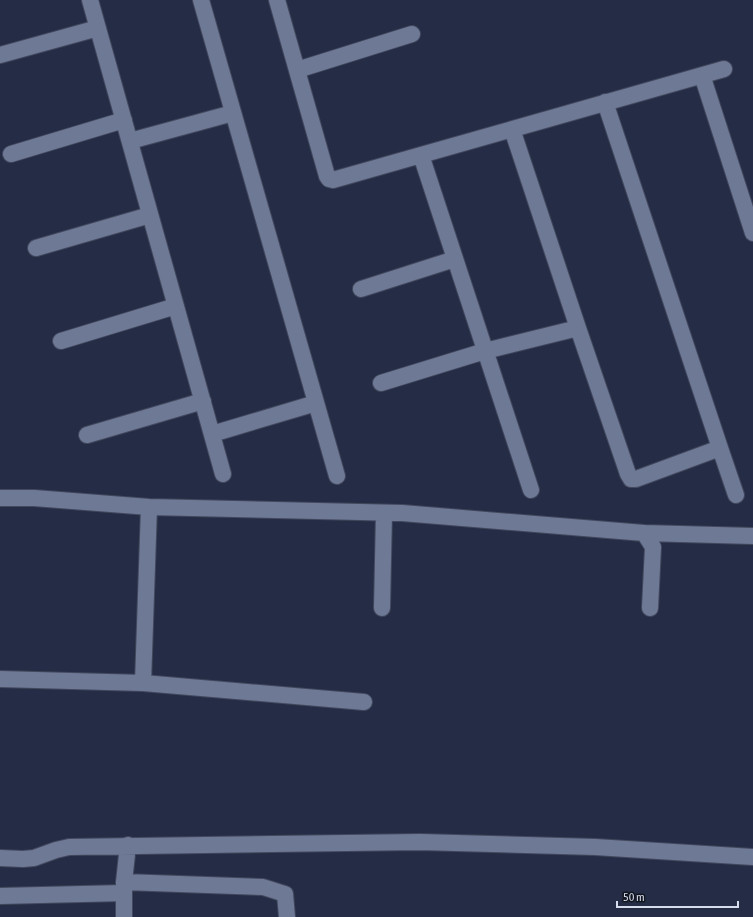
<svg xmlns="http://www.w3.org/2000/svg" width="753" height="917" font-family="'Asap Condensed',sans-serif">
	<rect width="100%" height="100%" fill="#242d45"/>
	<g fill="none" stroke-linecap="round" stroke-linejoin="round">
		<!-- minor casing -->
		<g stroke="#42485d" stroke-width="18">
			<path id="minor" d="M90 0 223 474
				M201 0 337 476
				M277 0 327 176 329 179 333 180 724 69
				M0 55 98 28
				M297 70 412 34
				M702 75 753 233
				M605 102 720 448 736 495
				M512 129 578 328 628 474 631 479H636L720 448
				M130 141 233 113
				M11 154 124 120
				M421 155 531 490
				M36 248 150 215
				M361 289 455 259
				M61 341 176 306
				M381 383 485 351 578 328
				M212 434 316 403
				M87 435 203 401
				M0 498H34L149 507 402 513 644 533 653 547 650 608
				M644 533 753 536
				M382 608 384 513
				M0 679 143 683 364 702
				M143 683 149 507
				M0 858 23 859 34 858 56 850 69 847 420 842 595 847 753 857
				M124 882 263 887 285 894 287 917
				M0 896 124 893
				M124 917V882L128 845"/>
		</g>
		<!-- minor -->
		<use href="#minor" stroke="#6e7996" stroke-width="16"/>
	</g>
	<!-- scale -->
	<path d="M617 901v6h121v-6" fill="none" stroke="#d7dded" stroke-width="2"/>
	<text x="623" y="901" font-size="12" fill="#d7dded" stroke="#121621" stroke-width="3" paint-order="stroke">50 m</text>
</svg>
